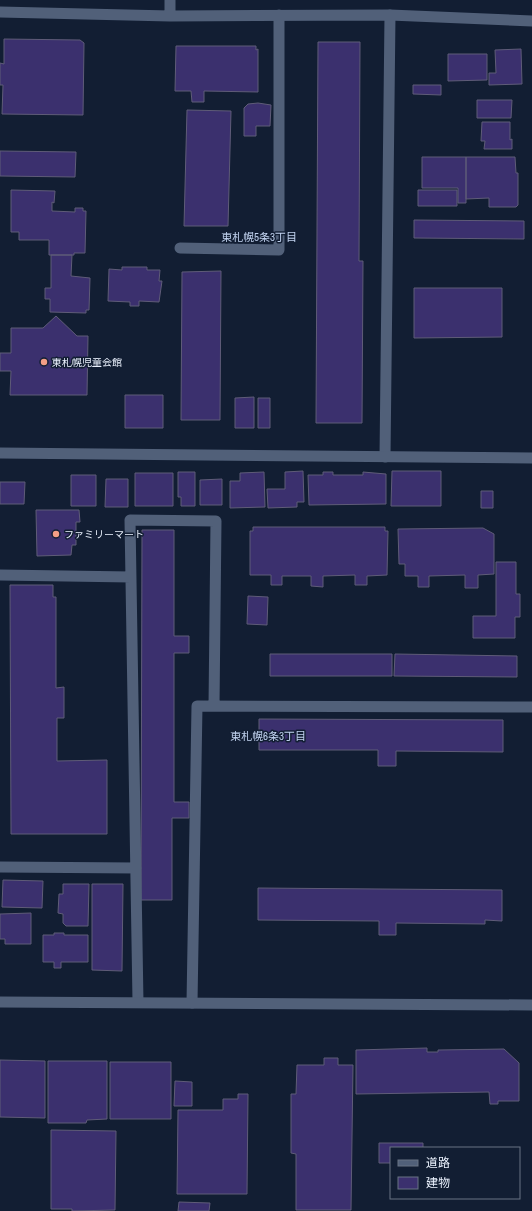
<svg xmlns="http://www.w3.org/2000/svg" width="532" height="1211" font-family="'Archivo Narrow','Noto Sans JP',sans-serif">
	<rect width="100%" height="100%" fill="#121e33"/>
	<!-- building -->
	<path fill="#3b306e" stroke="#5f5c78" d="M4 39 80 40 84 43 83 115 2 114 3 85H0V63L4 64Z
		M318 42H360L359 261H363L362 423H316Z
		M176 46H256V50L258 49V92L204 91V102H192L191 91H175Z
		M521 49 522 84 489 85V73H496L495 50Z
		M448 54H487V80L448 81Z
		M413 85H441V95L413 94Z
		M477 100H512L511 118H477Z
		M258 103 271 105 270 126H256V136H244V108L248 104Z
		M187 110 231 111 228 226H184Z
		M482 122H510V140L512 139V149H484L485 141H481Z
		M0 151 76 152 75 177 0 176Z
		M422 157H466V203H458V188H422Z
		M466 157H515L516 173H518V205L516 207H489V198L466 199Z
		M11 190 55 191 54 203 52 202V211L75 212V208H83V211H86L85 253H74V255H49V240H19V232H11Z
		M418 190H457V206H418Z
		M414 220 524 221V239L414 238Z
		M51 255H72L71 276 90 278 89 310H86V313L50 312V299H45V288H51Z
		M122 267H147V270H160L159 281H162L159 302 139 301V306H130V302L108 301 109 269 122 270Z
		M221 271 220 420H181L182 272Z
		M414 288H502V337L414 338Z
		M56 316 77 336H88L87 395H10L11 371H0V353H11V328H43Z
		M125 395H163V428H125Z
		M254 397V428H235V398Z
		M258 398H270V428H258Z
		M303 471 304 502H297V507L268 508 267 489H285V472Z
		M392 471H441V506H391Z
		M178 472H195V506H181V497H178Z
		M264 472 265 507 230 508V481H240V473Z
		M323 472H333V475H363V472L386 474V504L309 505 308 475H323Z
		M135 473H173V506H135Z
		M71 475H96V506H71Z
		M106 479H128V507H105Z
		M222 479V505H200V480Z
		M0 482H25L24 504H0Z
		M481 491H493V508H481Z
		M36 510H79L80 522H76V545H72L71 555 37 556Z
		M253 527H385V531H388L387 575 367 576V585H355V575L323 576V587L311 586V576H282V585H271V575H250V531H253Z
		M483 528 494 534V574L478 575V588H465V575L429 576V587H418V576H405V564H399L398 529Z
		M142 530H174V636H189V653H174V802H189V818H172V900H141Z
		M496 562H516V594H520V617H515V638H473V616H496Z
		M10 585H53V597H56V688L64 687V718H57V761L107 760V834H11Z
		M248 596 268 597 267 625 247 624Z
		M270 654H392V676H270Z
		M395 654 517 656V677L394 676Z
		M259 719 503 720V752L396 751V766H378V750H259Z
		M3 880 43 881 42 908 2 907Z
		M63 884H89L88 926H66L63 923V914L58 913 59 894H63Z
		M92 884H123L122 971 92 970Z
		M258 888 502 890V921L485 920V924L396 923V935H379V921L258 920Z
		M31 913V944H5V939H0V914Z
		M54 933H64V935H88V962H61V968H54V962H43V935H54Z
		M427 1048V1052H438V1050L504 1049 519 1063V1101H498V1104H490L489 1092 356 1094V1050Z
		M324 1058H338V1065H353L351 1210H296V1154L291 1153V1094H296L297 1065H324Z
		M0 1060 45 1061V1118L0 1117Z
		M48 1061H107V1119L87 1120 86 1123H48Z
		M110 1062H171V1119H110Z
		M175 1081 192 1082V1106H174Z
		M238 1094H248L247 1194H177L178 1110H223V1099H238Z
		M51 1130 116 1131 115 1210 72 1211V1209H51Z
		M379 1143H423V1148H391V1163H379Z
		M179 1202 210 1203 209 1211H178Z"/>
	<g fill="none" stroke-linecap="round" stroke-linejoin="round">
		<!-- service -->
		<path stroke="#516079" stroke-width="11" d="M180 248 279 250V15
			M385 457 390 15
			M0 575 131 577
			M0 867 136 868
			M138 1002 130 520 216 521 214 706
			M192 1003 197 706 532 707"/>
		<!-- minor -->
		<path stroke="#516079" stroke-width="11" d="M170 0V16
			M0 12 170 16 390 15 532 21
			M0 453 532 458"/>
		<!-- tertiary -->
		<path stroke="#516079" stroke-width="11" d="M0 1002 532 1005"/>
	</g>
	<!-- markers -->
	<g fill="#f39f86" stroke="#121e33" stroke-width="1.5">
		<circle cx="44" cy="362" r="4"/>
		<circle cx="56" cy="534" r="4"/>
	</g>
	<g text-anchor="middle" stroke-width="3" stroke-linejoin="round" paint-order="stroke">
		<!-- poi labels -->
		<g font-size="10" fill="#ebf2fe" stroke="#121e33" text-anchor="start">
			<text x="52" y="366">東札幌児童会館</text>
			<text x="64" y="538">ファミリーマート</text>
		</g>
		<!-- neighbourhood labels -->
		<g font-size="11" fill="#c1d2ef" stroke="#121e33">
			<text x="259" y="241">東札幌5条3丁目</text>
			<text x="268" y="740">東札幌6条3丁目</text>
		</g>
	</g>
	<!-- legend -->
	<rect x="390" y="1147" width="130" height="52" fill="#121e33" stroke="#697384"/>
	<rect x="398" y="1160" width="20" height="6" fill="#516079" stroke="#697384"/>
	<text x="426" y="1167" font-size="12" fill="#ebf2fe">道路</text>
	<rect x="398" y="1177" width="20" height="12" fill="#3b306e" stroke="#697384"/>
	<text x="426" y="1187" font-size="12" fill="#ebf2fe">建物</text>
</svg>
